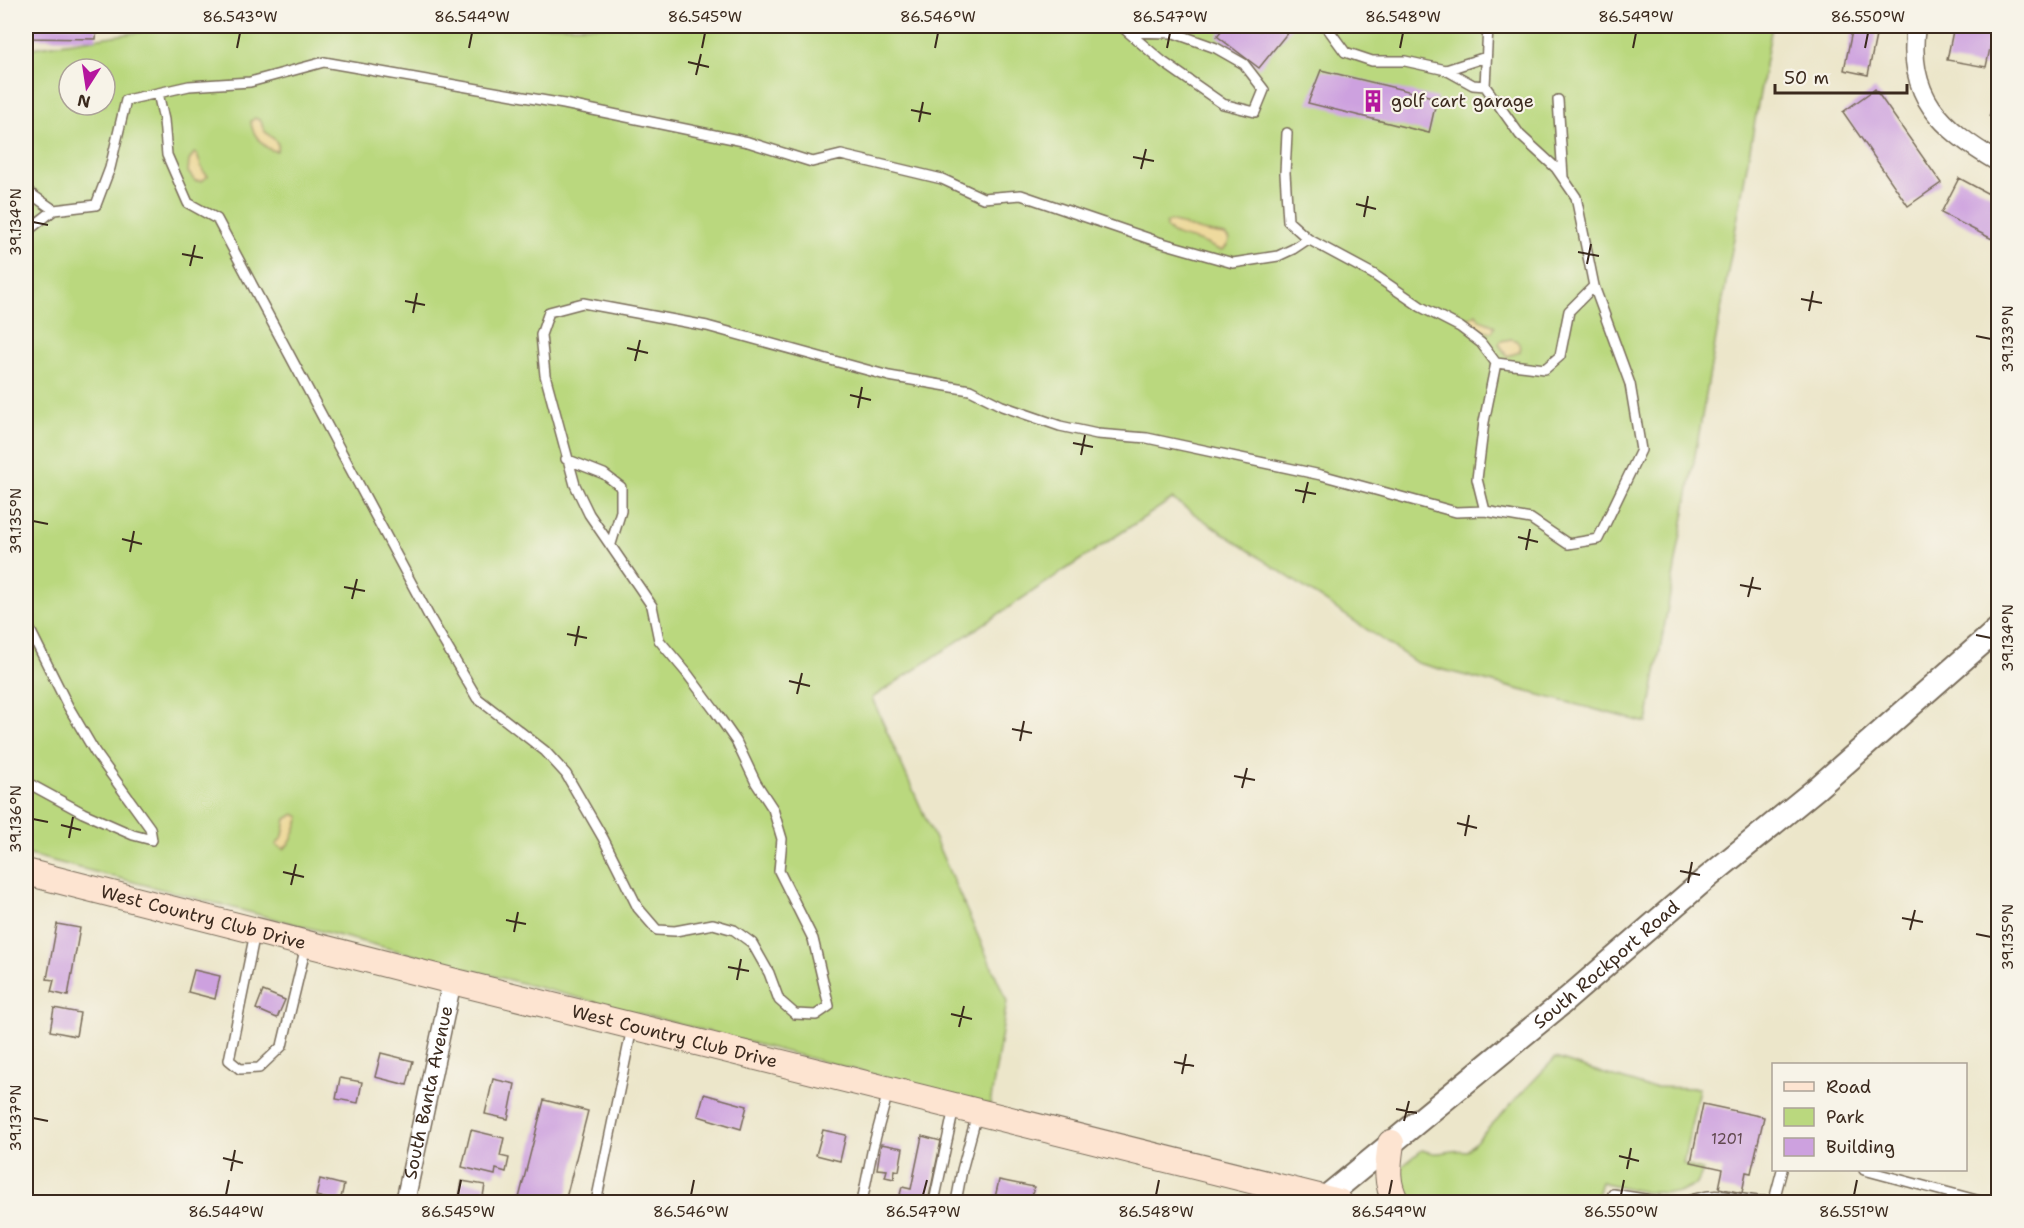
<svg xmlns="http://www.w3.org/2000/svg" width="2024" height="1228" font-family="'Shantell Sans',sans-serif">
	<rect width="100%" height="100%" fill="#f7f3e8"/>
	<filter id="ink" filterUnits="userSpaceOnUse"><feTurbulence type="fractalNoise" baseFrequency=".0167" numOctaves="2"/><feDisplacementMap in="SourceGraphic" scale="12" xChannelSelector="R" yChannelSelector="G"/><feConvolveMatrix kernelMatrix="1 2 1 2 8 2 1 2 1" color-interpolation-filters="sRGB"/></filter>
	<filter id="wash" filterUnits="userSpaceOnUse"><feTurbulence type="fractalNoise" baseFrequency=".008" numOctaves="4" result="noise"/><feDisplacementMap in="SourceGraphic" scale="24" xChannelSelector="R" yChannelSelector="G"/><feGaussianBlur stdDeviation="1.35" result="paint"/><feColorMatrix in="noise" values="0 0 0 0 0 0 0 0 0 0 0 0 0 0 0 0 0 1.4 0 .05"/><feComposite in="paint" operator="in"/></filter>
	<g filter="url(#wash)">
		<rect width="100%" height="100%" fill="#ece6ca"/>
		<!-- green -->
		<path fill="#bad87e" stroke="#7a814e" stroke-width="1.5" fill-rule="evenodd" d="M150 26H1772L1647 723 1417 663 1172 499 872 698 1007 1001 990 1105 26 854V49L140 32ZM69 69H105V105H69Z
			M1555 1058 1646 1087 1699 1088 1683 1164 1703 1171 1697 1184 1679 1193 1644 1192 1601 1182 1595 1202H1414L1403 1195 1399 1169 1422 1150C1441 1158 1449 1148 1467 1151Z"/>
		<!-- sand -->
		<path fill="#eeda9e" stroke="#94825e" stroke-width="1.5" d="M255 118 261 121C264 137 271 133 278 144L277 151C265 151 251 133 251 121Z
			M194 153 197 155 203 171 208 176 202 181H195L188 172 189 161Z
			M1170 221 1201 231 1225 235 1229 239 1228 244 1223 250C1215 250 1211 245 1204 243 1191 237 1177 239 1166 228V223Z
			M1476 314 1480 320 1495 326 1492 332H1486L1468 323V319Z
			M1511 339C1519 340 1520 345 1520 352L1507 356 1499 344 1501 341Z
			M294 814 300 817 291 841 284 849 276 845 283 836 286 819Z"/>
		<g id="blocks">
			<!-- building -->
			<path fill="#cda1df" d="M26 26H97L96 39 26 38Z
				M1225 26H1293L1259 68 1217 36Z
				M1853 26H1878L1868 75 1844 70Z
				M1954 26H1995L1986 67 1947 60Z
				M1321 70 1437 98 1429 133 1308 103Z
				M1875 89 1941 183 1908 206 1843 112Z
				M1998 97V121L1989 116Z
				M1959 178 1998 199V242L1941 213Z
				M57 924 80 928 68 996 51 992 54 980 47 979Z
				M194 970 220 976 215 999 188 992Z
				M263 991 285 1000 277 1018 256 1009Z
				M54 1008 80 1013 76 1036 50 1031Z
				M381 1053 413 1061 407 1085 375 1077Z
				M340 1078 362 1082 358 1103 336 1099Z
				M493 1079 515 1084 508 1119 485 1114Z
				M704 1094 747 1106 741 1129 698 1116Z
				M544 1100 588 1111 565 1202H518Z
				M1703 1104 1764 1117 1751 1173 1746 1172 1742 1193 1719 1188 1723 1169 1691 1162Z
				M471 1130 504 1138 500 1156 509 1158 506 1172 496 1169 495 1175 462 1167Z
				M823 1130 846 1135 840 1161 816 1155Z
				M922 1136 941 1141 928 1202H898L902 1187 911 1189Z
				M881 1144 903 1148 899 1171 895 1170 894 1179 885 1177 887 1170 877 1169Z
				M320 1179 344 1185 340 1202 316 1196Z
				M999 1180 1034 1187 1030 1202H994Z
				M462 1181 485 1185 482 1202H458Z
				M151 1196 174 1202H149Z"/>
		</g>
	</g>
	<g filter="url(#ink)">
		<use href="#blocks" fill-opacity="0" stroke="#796c5a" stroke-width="1.5"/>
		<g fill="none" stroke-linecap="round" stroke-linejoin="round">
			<!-- service casing -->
			<g stroke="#796c5a" stroke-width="12">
				<path id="service" d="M1121 26 1163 62 1223 104 1255 112 1264 90 1244 64 1216 48 1174 33 1128 32
					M1326 26 1345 52 1372 61H1405L1446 70 1473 85 1485 86
					M1488 26 1485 86 1520 135 1556 168 1576 197 1594 286
					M1446 70 1486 57
					M1558 100 1563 177
					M1287 133 1285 173 1288 221 1308 239 1373 274 1421 307 1460 327 1481 343 1496 363 1545 369 1560 356 1569 311 1594 286 1630 384 1641 450 1598 539 1568 544 1531 519 1485 511 1456 512 1321 475 1147 438 1097 434 1060 426 1002 406 970 390 889 376 707 326 583 303 549 312 541 335 545 375 575 485 589 514 652 606 659 640 686 672 715 711 736 741 756 783 773 809 782 839 779 871 813 939 829 1006 816 1015 795 1014 779 1000 769 973 752 943 734 930 713 924 675 931 657 930 638 908 603 838 566 774 545 751 477 698 430 618 217 219 188 203 167 155 164 120 158 93 189 86 250 82 324 62 564 104 748 142 812 162 841 155 942 179 983 198 1021 195 1159 242 1233 263 1278 256 1293 249 1308 239
					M26 188 31 194 54 210
					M26 232 54 210 96 205 110 168 126 100 158 93
					M566 459 604 474 621 487V511L611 544
					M1485 511 1477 479 1484 422 1496 363
					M26 622 68 706 95 752 150 828 152 840 133 835 83 813 26 782
					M255 933 229 1060 240 1069 259 1068 282 1046 306 946
					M1864 1170 1984 1202
					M1774 1200 1782 1170
					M596 1202 632 1028
					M862 1202 873 1147 888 1092
					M934 1202 954 1108
					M956 1202 962 1170 977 1114
					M1611 1202 1613 1194 1663 1202
					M1685 1202C1718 1190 1726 1198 1759 1201 1767 1202 1774 1200 1782 1202"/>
			</g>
			<!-- minor casing -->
			<g stroke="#796c5a" stroke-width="21">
				<g id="minor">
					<path d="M1916 26C1906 97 1941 128 1998 162"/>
					<path id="s1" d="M405 1202 452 981"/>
				</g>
			</g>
			<!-- tertiary casing -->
			<g stroke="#796c5a" stroke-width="26">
				<g id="tertiary">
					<path id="s2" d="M1320 1202 1560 1005 1702 882 1816 789 1998 629"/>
				</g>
			</g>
			<!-- secondary casing -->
			<g stroke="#796c5a" stroke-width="28">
				<g id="secondary">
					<path id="s3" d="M26 872 452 981 1339 1202"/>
					<path d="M1391 1143C1388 1165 1385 1182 1396 1202"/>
				</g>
			</g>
			<!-- service -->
			<use href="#service" stroke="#fff" stroke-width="9"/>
			<!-- minor -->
			<use href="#minor" stroke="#fff" stroke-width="18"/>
			<!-- tertiary -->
			<use href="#tertiary" stroke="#fff" stroke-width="22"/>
			<!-- secondary -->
			<use href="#secondary" stroke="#fde4d1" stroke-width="26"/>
		</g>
	</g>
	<!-- ticks -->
	<path fill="none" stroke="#3b2a1e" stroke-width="2" d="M237 48 240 33M469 48 472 33M702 48 705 33M935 48 938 33M1167 48 1170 33M1400 48 1403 33M1633 48 1636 33M1865 48 1868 33M688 62 709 67M696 75 701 54M911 110 931 114M919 122 923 102M1133 157 1154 161M1141 169 1146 149M1356 204 1376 209M1364 217 1368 196M33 222 48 225M1578 252 1599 256M182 254 203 258M1587 264 1591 244M190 266 195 245M1801 299 1822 303M405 301 425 305M1809 311 1813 291M413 313 417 293M1976 336 1991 339M627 348 648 353M635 361 640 340M850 395 871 400M858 408 862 387M1073 443 1093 447M1081 455 1085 435M1295 490 1316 494M1303 503 1308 482M33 521 48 524M1518 537 1538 542M122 539 142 544M1526 550 1530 529M130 552 134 531M1740 585 1761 589M344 587 365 591M1748 597 1753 577M352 599 357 579M567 634 587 638M1976 635 1991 638M575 646 579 626M789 681 810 686M797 694 802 673M1012 729 1032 733M1020 741 1024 721M1234 776 1255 780M1242 788 1247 768M33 819 48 822M1457 823 1477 828M61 825 81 830M1465 836 1469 815M69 838 73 817M1680 871 1700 875M283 872 304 877M1688 883 1692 862M291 885 296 864M1902 918 1923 922M506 920 526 924M1910 930 1915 910M514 932 518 912M1976 934 1991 937M728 967 749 971M737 980 741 959M951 1014 972 1019M959 1027 964 1006M1174 1062 1194 1066M1182 1074 1186 1054M1396 1109 1417 1113M33 1118 48 1121M1404 1121 1409 1101M1619 1156 1639 1161M223 1158 243 1163M1627 1169 1631 1148M231 1171 235 1150M226 1195 229 1180M458 1195 461 1180M691 1195 694 1180M923 1195 927 1180M1156 1195 1159 1180M1389 1195 1392 1180M1621 1195 1624 1180M1854 1195 1857 1180"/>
	<!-- icons -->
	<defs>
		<g id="building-bare" transform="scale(1.8)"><path d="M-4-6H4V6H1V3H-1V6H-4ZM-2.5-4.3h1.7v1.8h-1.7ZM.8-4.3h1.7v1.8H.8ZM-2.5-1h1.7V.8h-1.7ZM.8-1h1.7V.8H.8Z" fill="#b5179e" stroke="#f7f3e8" stroke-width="2.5" paint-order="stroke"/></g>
	</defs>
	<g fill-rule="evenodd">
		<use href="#building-bare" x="1373" y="101"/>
	</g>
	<g text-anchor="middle" stroke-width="4.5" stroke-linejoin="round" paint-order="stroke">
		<!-- number labels -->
		<g font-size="15" fill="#60484e">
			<text x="1727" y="1144">1201</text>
		</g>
		<!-- poi labels -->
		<g font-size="18" fill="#3b2a1e" stroke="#f7f3e8" text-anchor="start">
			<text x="1391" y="107">golf cart garage</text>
		</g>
		<!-- street labels -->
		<g font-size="18" fill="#3b2a1e" stroke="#f7f3e8">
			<text dy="6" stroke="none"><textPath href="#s3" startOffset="183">West Country Club Drive</textPath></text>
			<text dy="6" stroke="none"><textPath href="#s2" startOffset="372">South Rockport Road</textPath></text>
			<text dy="6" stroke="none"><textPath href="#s3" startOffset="669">West Country Club Drive</textPath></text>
			<text dy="6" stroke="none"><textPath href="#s1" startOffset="112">South Banta Avenue</textPath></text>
		</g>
	</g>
	<!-- margin -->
	<rect width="2024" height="1228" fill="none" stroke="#f7f3e8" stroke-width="66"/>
	<!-- legend -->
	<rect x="1772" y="1063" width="195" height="108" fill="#f7f3e8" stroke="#aca397" stroke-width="1.5"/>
	<rect x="1784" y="1082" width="30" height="9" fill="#fde4d1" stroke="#aca397" stroke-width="1.5"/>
	<text x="1826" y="1093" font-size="18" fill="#3b2a1e">Road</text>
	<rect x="1784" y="1108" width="30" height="18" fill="#bad87e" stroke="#aca397" stroke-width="1.5"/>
	<text x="1826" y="1123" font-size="18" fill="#3b2a1e">Park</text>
	<rect x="1784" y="1138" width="30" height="18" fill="#cda1df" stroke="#aca397" stroke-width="1.5"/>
	<text x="1826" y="1153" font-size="18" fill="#3b2a1e">Building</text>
	<!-- north arrow -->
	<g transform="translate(87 87) rotate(192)"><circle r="28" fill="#f7f3e8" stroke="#aca397" stroke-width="1.5"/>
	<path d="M0-4.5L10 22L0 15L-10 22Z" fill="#b5179e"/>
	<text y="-9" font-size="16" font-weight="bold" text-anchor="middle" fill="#3b2a1e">N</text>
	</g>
	<!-- scale -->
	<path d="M1775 84v9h132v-9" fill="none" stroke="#3b2a1e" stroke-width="3"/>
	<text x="1784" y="84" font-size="18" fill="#3b2a1e" stroke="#f7f3e8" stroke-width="4.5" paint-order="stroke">50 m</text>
	<rect x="33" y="33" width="1958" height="1162" fill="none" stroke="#3b2a1e" stroke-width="2"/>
	<g font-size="15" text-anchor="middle" fill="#3b2a1e">
		<text x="240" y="22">86.543°W</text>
		<text x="472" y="22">86.544°W</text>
		<text x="705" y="22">86.545°W</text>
		<text x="938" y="22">86.546°W</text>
		<text x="1170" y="22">86.547°W</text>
		<text x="1403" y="22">86.548°W</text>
		<text x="1636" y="22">86.549°W</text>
		<text x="1868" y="22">86.550°W</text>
		<text transform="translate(16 222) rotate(-90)" y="5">39.134°N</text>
		<text transform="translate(2008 339) rotate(-90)" y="5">39.133°N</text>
		<text transform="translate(16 521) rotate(-90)" y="5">39.135°N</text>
		<text transform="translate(2008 638) rotate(-90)" y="5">39.134°N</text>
		<text transform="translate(16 819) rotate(-90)" y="5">39.136°N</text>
		<text transform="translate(2008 937) rotate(-90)" y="5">39.135°N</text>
		<text transform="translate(16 1118) rotate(-90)" y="5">39.137°N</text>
		<text x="226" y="1217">86.544°W</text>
		<text x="458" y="1217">86.545°W</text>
		<text x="691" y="1217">86.546°W</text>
		<text x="923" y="1217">86.547°W</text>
		<text x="1156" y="1217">86.548°W</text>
		<text x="1389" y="1217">86.549°W</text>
		<text x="1621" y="1217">86.550°W</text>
		<text x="1854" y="1217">86.551°W</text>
	</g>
</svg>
